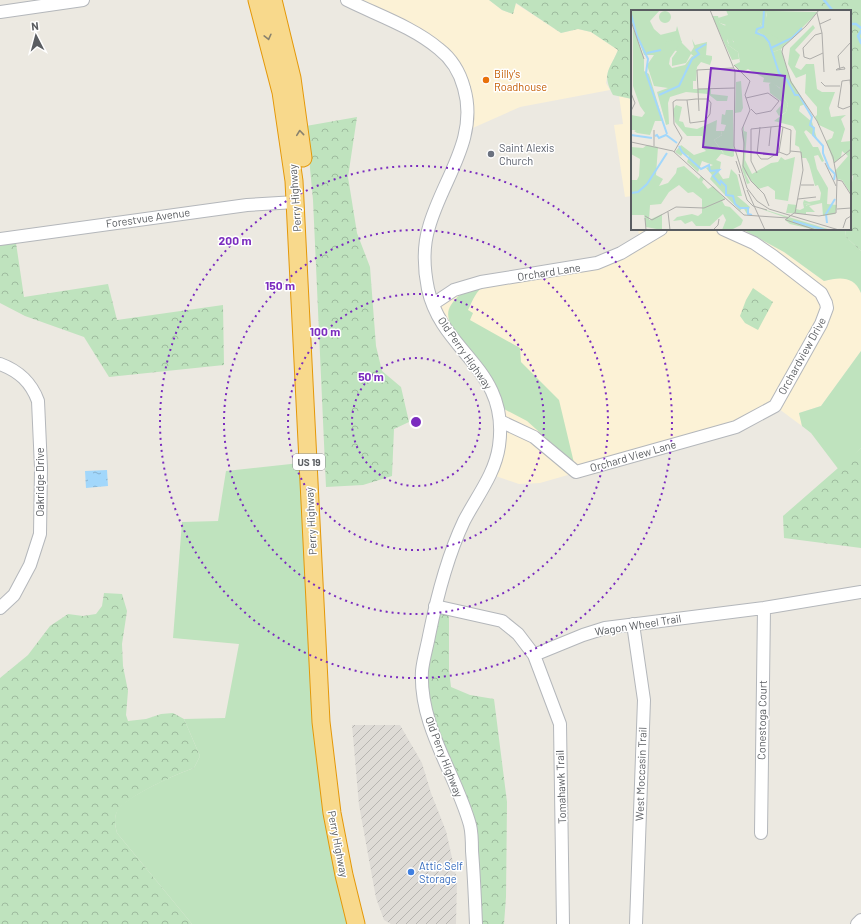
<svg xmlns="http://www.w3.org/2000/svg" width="861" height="924" font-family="Barlow,sans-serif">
	<defs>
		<pattern id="industrial-furrows" width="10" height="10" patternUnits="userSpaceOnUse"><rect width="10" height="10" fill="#dedbd6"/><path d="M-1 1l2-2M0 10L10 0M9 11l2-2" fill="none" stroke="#b7b5b1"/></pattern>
		<pattern id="forest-crowns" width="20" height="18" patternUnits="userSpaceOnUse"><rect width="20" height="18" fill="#bfe3be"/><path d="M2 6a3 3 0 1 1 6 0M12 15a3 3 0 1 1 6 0" fill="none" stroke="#9ebb9e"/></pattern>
		<pattern id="water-ripples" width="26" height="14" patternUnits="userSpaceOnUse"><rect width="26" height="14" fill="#a2d7fb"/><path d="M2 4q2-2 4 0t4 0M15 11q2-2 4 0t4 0" fill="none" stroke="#87b2cf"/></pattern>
	</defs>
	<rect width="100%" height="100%" fill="#ece9e1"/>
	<!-- commercial -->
	<path fill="#fcf2d6" d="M360 0H489L502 10 513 14 515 3 561 33 578 29 591 32 618 50 608 71 606 83 610 90 520 107 466 131 455 67Z
		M619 96 632 99V196L625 197 614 125 623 124Z
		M638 229H742L784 252 824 281 842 277 850 280 858 285 861 293V351L821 406 799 413 802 426 775 406 736 427 540 483 519 484 490 474 498 408 433 304 454 290 578 267 640 241Z"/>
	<!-- industrial -->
	<path fill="url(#industrial-furrows)" d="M352 725H400L422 763 431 793 446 831 457 880 456 924H391L384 920 376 898 359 805Z"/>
	<!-- green -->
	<path fill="#bfe3be" d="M742 229H846L845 236 861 251V293C854 276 840 277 824 281L784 252Z
		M482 287C474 295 472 302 468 310L473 313 470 320 520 348 521 362 559 400 574 463 527 421 504 409C500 393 494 379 483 365 473 350 438 324 451 305 458 293 469 290 482 287Z
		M861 351V448L839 470 811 433 802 426 799 413 821 406Z
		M300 463C308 618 308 774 347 924H192L117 833C115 825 113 816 119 808 130 795 176 774 194 768L200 756 184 719 225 718 239 644 173 638 182 522 218 521 226 471Z"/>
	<!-- forest -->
	<path fill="url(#forest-crowns)" d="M489 0H861V251L845 236 846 229H850V195L853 176 850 172V11H632V99L613 95C601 73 610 70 618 50L591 32 578 29 561 33 516 3 513 14 502 10Z
		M357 117 348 177 357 233 370 267 376 346 382 371 401 387 409 422 394 429 392 476 363 485 326 487 313 200 306 126Z
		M16 243 24 297 108 284 117 320 223 305 224 365 109 377 84 337 25 316 0 303V245Z
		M753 288 773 302 758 330 745 323 740 316 746 300Z
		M861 448V548L784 538 783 516Z
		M104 593 122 594 127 611 122 644 123 666 128 691 126 715 128 721 146 719 161 714 173 713 184 719 200 756 194 768C176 774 130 795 119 809 113 816 115 825 117 833L192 924H0V678L28 655 50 626 68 614 83 616 96 614 102 606Z
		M435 606 449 609V670L451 687 470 695 494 699 507 802 506 897 504 924H476L471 827 423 696Z"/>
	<!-- water -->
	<path fill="url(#water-ripples)" d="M107 470 108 486 86 488 85 471Z"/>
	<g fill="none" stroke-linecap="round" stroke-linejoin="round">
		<!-- stream -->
		<path stroke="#a2d7fb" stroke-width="2.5" d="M824 0 833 11
			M850 24H856L861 28
			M861 31 858 36 861 43"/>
		<!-- minor casing -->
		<g stroke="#b4b7bb" stroke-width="14">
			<path id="minor" d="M347 0C377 15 413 27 439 49 452 59 460 73 464 88 479 139 442 180 429 227 423 246 424 270 428 289 442 353 510 368 499 446 495 474 477 496 464 521 447 557 437 596 429 636 427 647 423 660 422 671 419 726 456 774 470 825 472 833 472 842 472 851 474 875 475 900 476 924
				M0 12 83 0
				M0 239 247 205 296 202
				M433 304 454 290 481 282 597 263 621 253 661 229
				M0 364C19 371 31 382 38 401L41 468 40 534 30 565 14 595 0 608
				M500 421 534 437 576 472 736 427 775 406 821 324 827 308 826 303 821 293 773 256 754 243 723 229
				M435 606 502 621 518 634 534 655 560 724 563 924
				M633 624 644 700 636 924
				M534 655 583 635 605 628 764 608 861 592
				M761 833 764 608
				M857 924 861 920"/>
		</g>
		<!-- highway casing -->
		<g stroke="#e49809" stroke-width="19">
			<path id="highway" d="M257 0 281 92 294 181 321 722 332 813 344 875 356 924
				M273 0 292 78 303 158"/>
		</g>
		<!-- minor -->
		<use href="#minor" stroke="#fff" stroke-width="12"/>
		<!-- highway -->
		<use href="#highway" stroke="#f8d98c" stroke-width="17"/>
	</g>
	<!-- one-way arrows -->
	<defs><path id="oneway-chevron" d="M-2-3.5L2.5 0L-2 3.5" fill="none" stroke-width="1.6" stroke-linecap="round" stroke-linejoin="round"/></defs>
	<g stroke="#89826e">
		<use href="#oneway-chevron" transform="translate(268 37) rotate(76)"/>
		<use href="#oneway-chevron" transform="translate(300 133) rotate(-96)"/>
	</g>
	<!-- distance rings -->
	<g fill="none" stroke="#7b2cbf" stroke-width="2" stroke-dasharray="2 4">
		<circle cx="416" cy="422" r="64"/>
		<circle cx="416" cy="422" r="128"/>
		<circle cx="416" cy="422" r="192"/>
		<circle cx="416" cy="422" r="256"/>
	</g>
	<!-- markers -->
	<circle fill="#e8710a" stroke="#fff" stroke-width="1.5" cx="486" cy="80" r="4"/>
	<circle fill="#6b7280" stroke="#fff" stroke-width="1.5" cx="491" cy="154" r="4"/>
	<circle fill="#3f7fe0" stroke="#fff" stroke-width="1.5" cx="411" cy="872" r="4"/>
	<g text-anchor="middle" stroke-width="3" stroke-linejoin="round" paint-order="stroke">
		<!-- shield labels -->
		<rect fill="#fff" stroke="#8c8e90" stroke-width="1" x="293" y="454" width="32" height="16" rx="3"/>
		<g font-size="10" font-weight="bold" fill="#5a5d61">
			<text x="309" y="466">US 19</text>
		</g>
		<!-- food labels -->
		<g font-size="11" fill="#c56008" stroke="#fff" text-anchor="start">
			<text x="494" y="78">Billy's<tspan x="494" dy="13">Roadhouse</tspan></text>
		</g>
		<!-- worship labels -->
		<g font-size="11" fill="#5b616d" stroke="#fff" text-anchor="start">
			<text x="499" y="152">Saint Alexis<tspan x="499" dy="13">Church</tspan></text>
		</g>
		<!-- street labels -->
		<g font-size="11" fill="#5a5d61" stroke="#fff">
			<text transform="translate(295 198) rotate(-94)" y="4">Perry Highway</text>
			<text transform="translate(148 218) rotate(-8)" y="4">Forestvue Avenue</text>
			<text transform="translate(549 272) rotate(-9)" y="4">Orchard Lane</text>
			<text transform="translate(465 353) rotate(55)" y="4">Old Perry Highway</text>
			<text transform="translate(802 356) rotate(-61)" y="4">Orchardview Drive</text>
			<text transform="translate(633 456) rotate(-16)" y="4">Orchard View Lane</text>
			<text transform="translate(40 482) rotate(-90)" y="4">Oakridge Drive</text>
			<text transform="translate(311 521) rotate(-93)" y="4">Perry Highway</text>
			<text transform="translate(638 625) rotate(-9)" y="4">Wagon Wheel Trail</text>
			<text transform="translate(762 720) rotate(-89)" y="4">Conestoga Court</text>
			<text transform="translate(444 757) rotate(69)" y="4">Old Perry Highway</text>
			<text transform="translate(641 774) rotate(-88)" y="4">West Moccasin Trail</text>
			<text transform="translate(561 787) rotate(-92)" y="4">Tomahawk Trail</text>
			<text transform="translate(338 844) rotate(79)" y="4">Perry Highway</text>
		</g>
		<!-- shop labels -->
		<g font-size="11" fill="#366cbe" stroke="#fff" text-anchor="start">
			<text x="419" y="870">Attic Self<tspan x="419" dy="13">Storage</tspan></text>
		</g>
	</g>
	<!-- overview -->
	<g transform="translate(631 10)">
		<rect width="220" height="220" fill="#ece9e1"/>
		<path d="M28 7a6 6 0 1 1 12 0a6 6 0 1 1-12 0ZM129 2H135L136 9 160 29 150 39 142 42 134 26 126 21 131 17 129 13ZM81 6H87L89 13 98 18 94 22H99L103 34H98L96 29 97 35 107 42 108 49 101 50ZM46 16 51 33 60 42 63 37 61 29 64 35 76 32 75 45 81 46V49H66L60 44 55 53 41 56V48L46 41 32 38 29 25 45 21ZM141 72 152 81 151 86 157 94 155 102 148 106 145 101 152 93 139 83 138 74ZM95 100H102L103 146 101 147 94 145 83 130 91 125 90 121H93L95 115 90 114 91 104 94 105ZM172 193 180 194 175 195V204L155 203 157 194 166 195 165 199 169 200 173 198ZM125 197 200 220H185L159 214 154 210 156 208Z" fill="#bfe3be"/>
		<path d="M0 0H29L19 11 23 19 32 27V38L35 37 34 33 39 30 51 31 39 48 38 54 41 58 54 55 61 46 81 49 79 55 70 52 66 57 65 71H62V79H80V84L97 86 96 91H86L77 84 55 82 39 87 37 93 38 114 35 115 26 82 37 78 23 76 16 55 23 45H13L0 9ZM95 0 187 2 160 29 152 31 136 22 133 13 136 6 135 2H129V13L132 19 126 21 134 26 142 42 150 39 159 69 175 94 169 96 168 101 181 112 186 129 175 120 173 122 182 137H187L193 151 191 152 187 145 183 146 186 159 197 178 196 194 206 195 204 204 192 206 191 193 178 196 184 202H174V196L180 194 172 193 173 190 178 192 189 190 190 183 187 175 184 176 178 154 175 148H171L168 137 164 135 165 121 162 116 143 111 155 102 157 94 151 86 149 78 141 73 132 72 133 68 117 59 111 62 103 55 109 52 107 42 97 35 94 29 98 34 103 32 98 26 99 22H92L97 18 90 17 95 15 89 13 87 8 97 5ZM182 15 184 18 164 40 169 45 164 57 170 60 175 54H183L186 79 191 82H204L198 98 200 107 215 105 210 109 214 119 210 132 220 131V184L211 170 206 169 204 161 217 146 211 141 210 147 203 153 195 131 201 128 203 122 188 115 184 107 186 105V97L174 83 175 64 165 68 157 54 159 38ZM2 18 13 48V61L18 64 32 111H24L19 125 6 123 3 121 5 120H0V105L11 107 14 103 9 96 2 76ZM110 71 112 98 110 102 104 103 105 72ZM45 95 51 97 48 111 52 112 54 117 66 119 86 110 85 121H90L91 125 83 130 92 143 101 146 90 144 85 150 90 152 89 159 86 160 92 169 98 168 100 159 106 165 111 186H106L119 197 116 204 112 197 109 201 79 169 81 165 75 158 82 155 71 151 67 162 56 152 58 146 52 143 50 146 44 142 50 135 63 145 75 141 71 137V126H56L44 112 42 100ZM113 114V121L116 122 114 150 121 164 140 153 147 152 150 147 154 150 164 147 157 191 144 189V181L137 176 127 179 114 163 119 173 116 174 111 159 113 138 111 124ZM16 135 27 137 25 165 32 169 28 176 37 173 45 163 46 158 53 156 68 169 70 166 73 169 71 172 77 179 82 176 94 189 91 191 94 196 99 197 112 210 110 215 100 220H91L95 210 92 204 79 216H65L61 211 54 214 50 210 42 211 46 207 61 204 67 206 71 203V189L62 182 57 183 48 175 38 182 30 194 19 195 18 210 31 204V220L15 217 13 205H0V170H6L8 166 9 149 0 144V137L12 138Z" fill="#bfe3be"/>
		<path fill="none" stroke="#a2d7fb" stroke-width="2" d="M133 0 132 17 126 19 125 23 133 26 138 32 148 63 156 70 164 85H168L181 107 179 115 183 118 182 125 192 136V143L198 158 204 164 203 170M0 4 6 26 17 49 15 63 36 124M140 38 161 28 171 18M16 43 30 40M28 85 48 76 61 49 68 44 65 40 75 34M0 125 21 128M24 126 26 125 28 128 35 125 46 133M48 136 51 142 70 159 78 155 79 161 88 160 82 166 89 174 90 171 95 176V185L102 186 104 194 109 198H117V204L121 205M0 183 7 182 16 174 36 143M162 211 194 220M196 213 195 204 204 189"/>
		<path fill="none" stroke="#aeadaa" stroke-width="1" d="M79 0 104 61 103 136 116 178 126 191 138 199 208 220M186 3 191 23 193 62M0 11 13 49M189 14 200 9M173 47 172 38 184 25 191 23M173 47 179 49 192 43M103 55 119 71 114 85 119 100 111 119 113 133 112 156 120 171 133 184 138 196M213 57 214 59 205 60 206 59ZM209 60 207 46 220 32M190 72 194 76H209M67 79 104 78M0 83 4 93 0 101M115 88 137 83 148 91 140 101 125 104 120 99M207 97 211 71 219 70 220 81M207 97 212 99 220 96M68 101 66 60 102 58M129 117 126 144 130 149M120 119 149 116 160 120 159 143 156 145 148 142M120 119V151L126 163M23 120V136M0 132 42 141 113 205 157 208M138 136 140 117M159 141 170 142 172 160 164 203M43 142 51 128 43 114 42 92 45 90H56L65 89H77L80 93 79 104 74 111 59 113 56 90M148 142 152 117M130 149H137L148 142M105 151 109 163M194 153 205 176M203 153 220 139M108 164 116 190 122 196 136 200M206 170 211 171 220 185M170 175H183M116 180 134 220M167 189 185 187M206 199 220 198M37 202 39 220M14 206 21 210 45 197 73 198 94 189M14 208 15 220M154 210 163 203 188 206 205 203 206 169 202 147 186 111 160 72 151 42 152 37 175 16 188 0M155 210 185 220M212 218 215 209 220 206M82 220 87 215 88 209"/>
		<path fill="#7b2cbf" fill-opacity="0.15" stroke="#7b2cbf" stroke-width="2" d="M80 58 154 66 146 145 72 137Z"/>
		<rect width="220" height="220" fill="none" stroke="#5a5d61" stroke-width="2"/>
	</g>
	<circle cx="416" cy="422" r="6" fill="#7b2cbf" stroke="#fff" stroke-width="2"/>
	<g font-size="12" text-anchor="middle" font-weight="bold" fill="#7b2cbf" stroke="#fff" stroke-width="3" stroke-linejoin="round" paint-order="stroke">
		<text x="235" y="245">200 m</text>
		<text x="280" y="290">150 m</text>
		<text x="325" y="336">100 m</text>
		<text x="371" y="381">50 m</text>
	</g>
	<!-- north arrow -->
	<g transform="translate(36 36) rotate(354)" stroke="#ffffff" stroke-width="3" paint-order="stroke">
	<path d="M0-3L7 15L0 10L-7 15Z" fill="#5a5d61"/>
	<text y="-6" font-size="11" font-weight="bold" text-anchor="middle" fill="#5a5d61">N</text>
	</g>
</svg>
